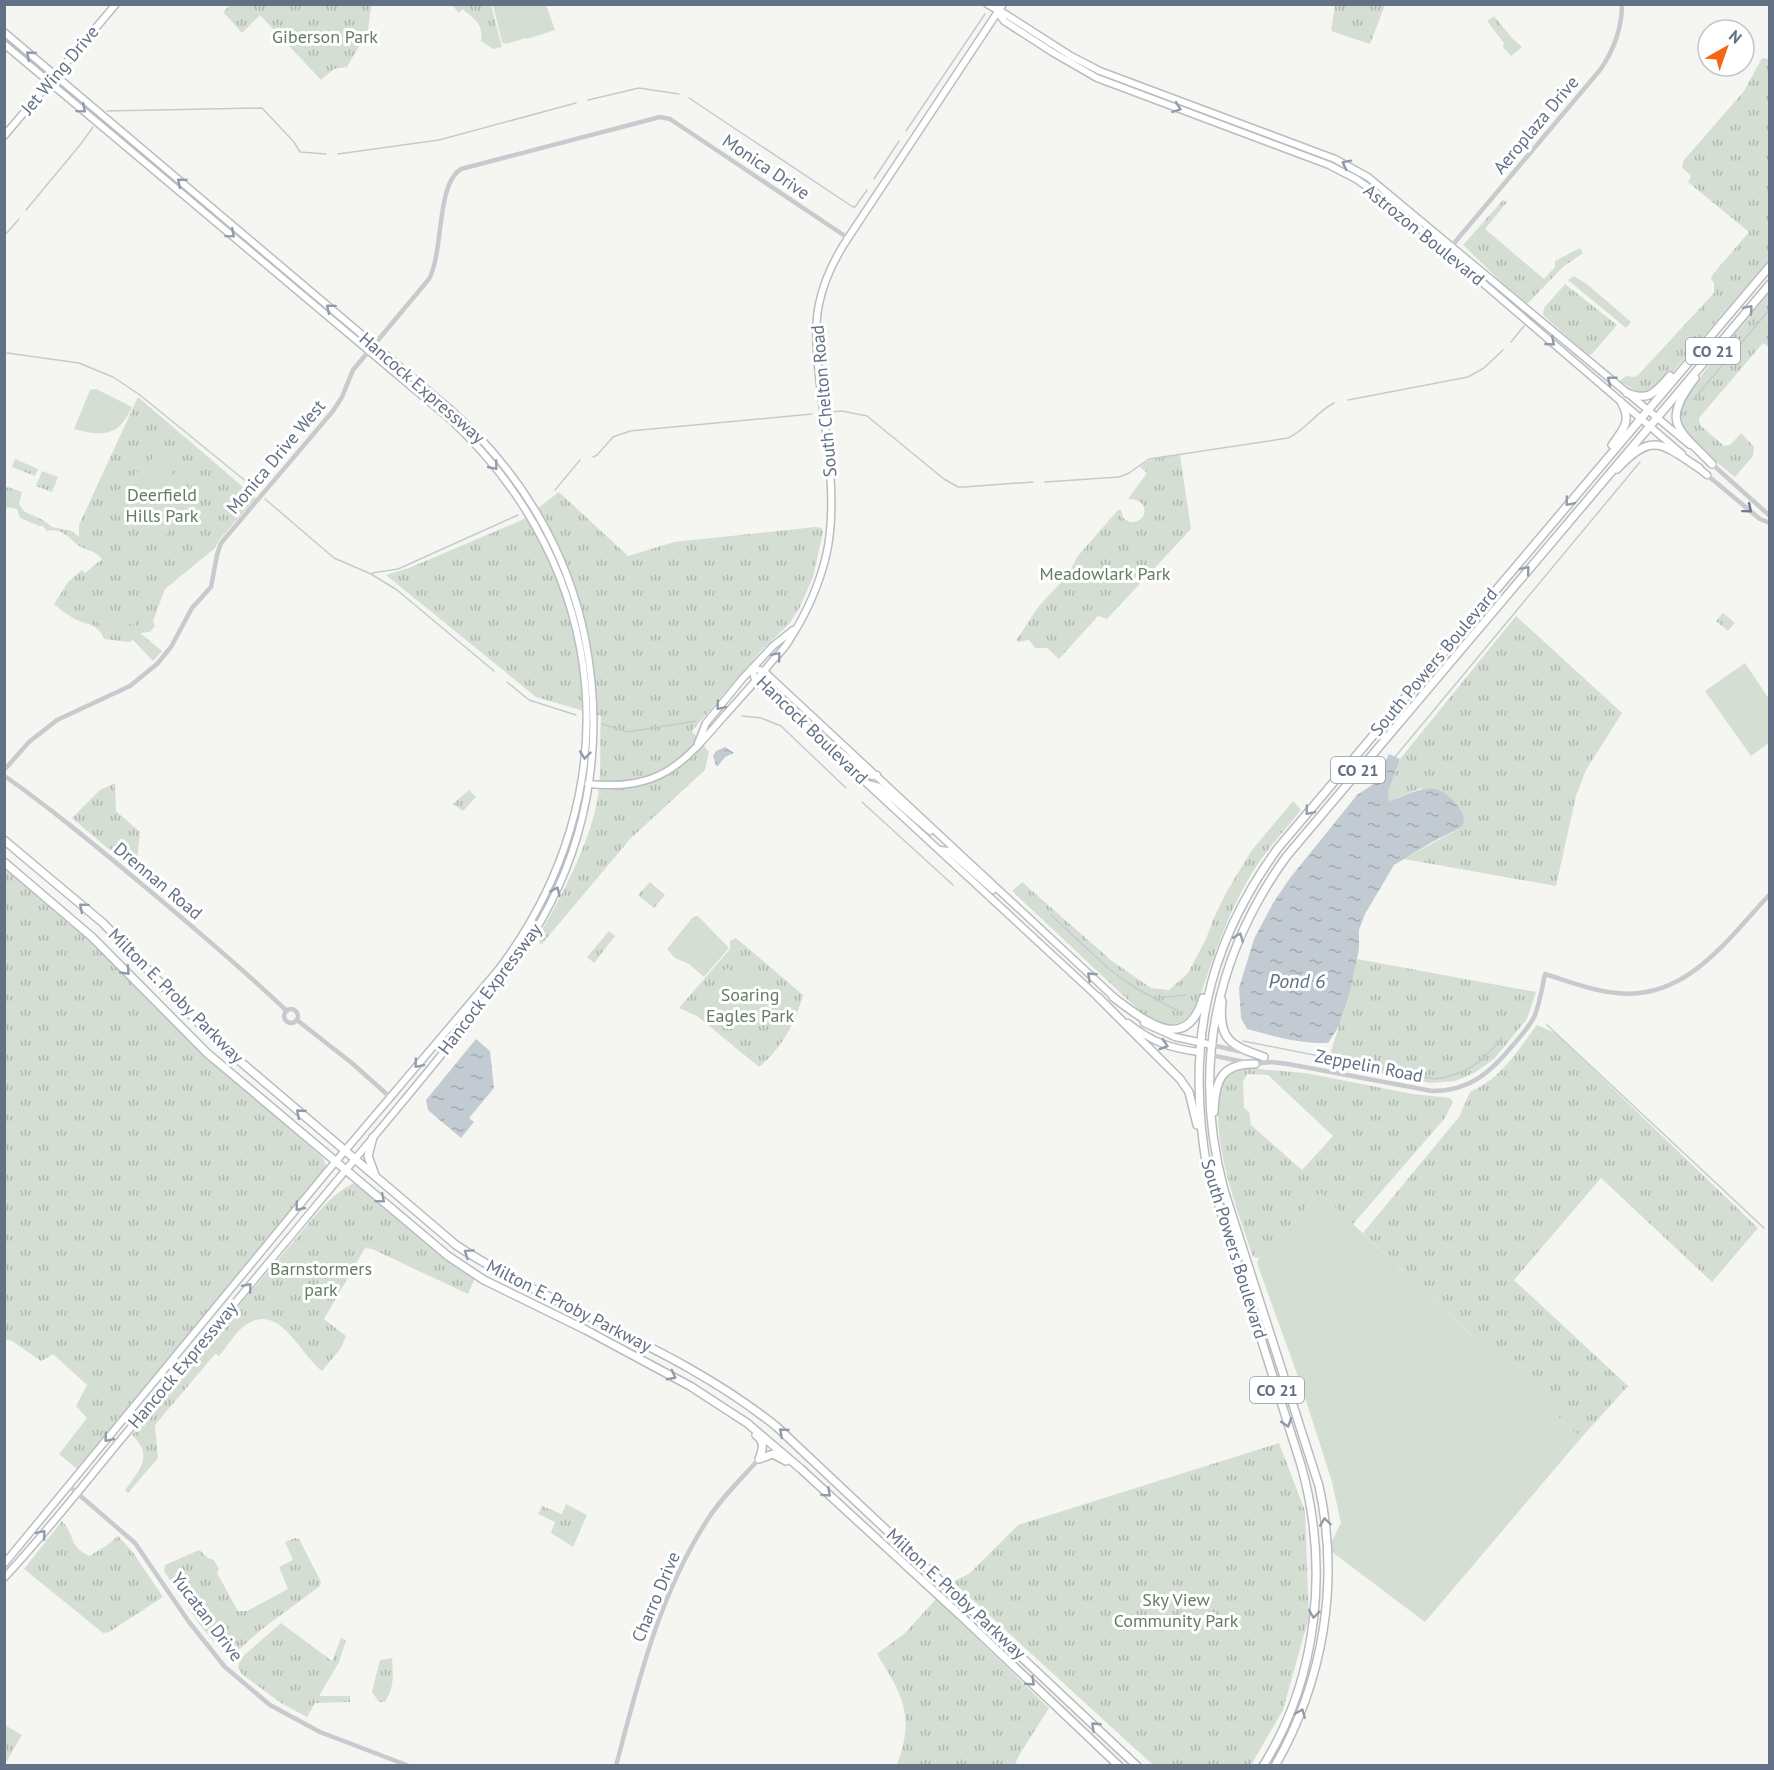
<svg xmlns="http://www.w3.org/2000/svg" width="1774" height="1770" font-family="'PT Sans',sans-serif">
	<defs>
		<pattern id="grass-tufts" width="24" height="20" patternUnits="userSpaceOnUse" patternTransform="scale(1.5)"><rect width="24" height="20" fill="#d5ded2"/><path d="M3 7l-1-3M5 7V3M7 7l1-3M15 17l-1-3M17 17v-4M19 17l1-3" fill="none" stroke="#b0b8b0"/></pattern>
		<pattern id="water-ripples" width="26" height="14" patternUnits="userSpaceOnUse" patternTransform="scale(1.5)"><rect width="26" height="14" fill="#c3cbd2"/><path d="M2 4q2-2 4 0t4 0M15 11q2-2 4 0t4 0" fill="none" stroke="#a2a9b0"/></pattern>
	</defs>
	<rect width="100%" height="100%" fill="#f5f6f2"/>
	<!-- grass -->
	<path fill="url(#grass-tufts)" fill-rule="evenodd" d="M451 4 491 5 502 47 493 49 481 41C484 25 474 18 462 9L459 13Z
		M231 5H371L368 31 347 67 334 69 321 80 260 15 242 33 223 12Z
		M1335 5H1385L1370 44 1331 31Z
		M1494 16 1512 38 1522 47 1511 56 1503 47 1504 43 1487 21Z
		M1762 58 1769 59V260L1671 374C1651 393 1644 399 1620 381L1626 376 1635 377 1639 374 1714 293V283L1711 279 1713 274 1749 232 1688 182 1691 176 1682 167 1684 160 1744 91Z
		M1503 200 1507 202 1485 229 1544 279 1555 267V261L1580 248 1583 253 1563 267 1528 303 1524 304 1463 245Z
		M1574 276 1588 285 1631 322 1626 328 1568 280Z
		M1565 284 1617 325 1592 354 1588 355 1543 315 1544 308Z
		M1769 293V347L1763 343 1699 418 1700 425 1724 446 1730 445 1741 433 1754 447 1753 456 1735 477C1722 467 1684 435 1680 421 1673 399 1753 314 1769 293Z
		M138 397 256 498 219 540 215 548 165 589 153 621 155 626 150 632 140 633 162 651 153 661 133 640 129 642 104 639C97 622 87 626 73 618 66 614 60 609 54 604L68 582 82 570 85 573 102 559C94 550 91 552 81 547 70 541 64 527 47 531L43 526H39L20 518 17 509 7 507 5 514V489L8 487 22 492 19 504 25 512 43 520 52 527 72 531 79 537V525Z
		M1180 455 1191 529 1107 619 1098 616 1059 659 1047 648H1035L1029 640 1018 642 1016 640C1025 629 1031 616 1040 605 1052 591 1070 576 1077 557L1118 510H1121L1123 518C1130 524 1137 523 1143 517 1148 505 1139 498 1128 499L1147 473 1140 467C1150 456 1166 457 1180 455Z
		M15 459 38 469 35 476 12 467Z
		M42 471 58 477 52 492 36 486Z
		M559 492 628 556 674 542 815 527 822 528 823 532 813 577 799 609 789 624 760 652 692 731 709 752 705 770 631 838 541 945 538 937C561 898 591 841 598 796 602 769 599 743 601 716L536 697 386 575 409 568 522 520Z
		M1723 613 1735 623 1728 631 1716 621Z
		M1516 616 1622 713 1586 770 1576 796 1556 886 1404 859 1462 827 1421 788 1389 801 1388 792 1400 759Z
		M115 783 116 811 140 832 137 860 131 868 72 818 100 790Z
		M469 790 476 797 463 811 453 804Z
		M1293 801 1301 810C1288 827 1272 843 1260 861 1229 905 1213 959 1196 1009 1183 1034 1166 1026 1145 1016L1012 891 1022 882 1112 961 1151 988 1169 990 1188 973 1206 939 1213 920 1227 891 1252 850Z
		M5 867 84 934 184 1036 323 1158 327 1167 77 1469 59 1454 87 1418 76 1406 87 1385 53 1354 41 1361 12 1341 5 1339Z
		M650 882 665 895 654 908 638 895Z
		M609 931 615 936 594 963 587 957Z
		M736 938 803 995C795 1023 782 1048 759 1067L697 1016 679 1008 730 949V941Z
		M1357 959 1536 992 1527 1019 1494 1059 1474 1073 1455 1081 1431 1083 1327 1063 1350 993Z
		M1537 1025 1555 1033 1758 1228 1712 1282 1601 1178 1514 1280 1628 1386 1581 1438 1363 1233 1459 1117 1470 1092C1501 1079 1517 1051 1537 1025Z
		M1245 1068 1305 1073 1413 1094 1450 1098 1453 1102 1445 1118 1353 1224 1320 1193 1259 1258 1253 1257C1238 1211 1207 1134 1222 1086 1223 1082 1224 1077 1228 1074 1232 1070 1239 1069 1245 1068ZM1247 1074 1268 1075 1333 1136 1302 1170 1251 1125 1249 1112 1244 1108 1243 1082Z
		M356 1182 455 1265 475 1278 468 1294 372 1249 365 1248 324 1319 346 1336 341 1348 322 1371C298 1353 279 1299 243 1327 234 1334 227 1347 219 1356L215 1354 155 1425 158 1458 128 1493 125 1490C140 1469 154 1456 132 1435 183 1372 235 1310 288 1248 308 1226 328 1194 356 1182Z
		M1279 1443 1305 1511 1309 1617 1283 1710 1251 1765H1153L953 1582 970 1573 1018 1525Z
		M566 1504 587 1515 573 1547 551 1533 555 1522 538 1514 542 1506 562 1514Z
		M62 1521C76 1537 68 1545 89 1556L106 1546 118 1536 132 1551 163 1597 109 1632 103 1633 24 1569Z
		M295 1538 299 1539 321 1582 320 1586 262 1629 234 1654 225 1655 200 1625 164 1571 165 1565 199 1550 208 1558 214 1560 219 1569 217 1573 238 1611H247L288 1589 279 1567 293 1560 285 1542Z
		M936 1599 1049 1708 1018 1757 1015 1765H897C915 1716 903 1696 877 1654L905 1633Z
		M281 1623 332 1661 341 1638 346 1640 339 1662 319 1696H350V1702L315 1703 307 1717 281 1703 242 1674 238 1668 240 1659Z
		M392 1658C393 1673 395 1690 384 1702H379L372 1692 380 1660Z
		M5 1725 22 1735 5 1764Z"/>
	<!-- garden -->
	<path fill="#d5ded2" d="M493 5H546L555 30 527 39 526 38 506 44 502 42Z
		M96 389 132 407C119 436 104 437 74 429L90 390Z
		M157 454C187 482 188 518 156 545L110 502V498Z
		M95 508 116 523 108 533 88 518Z
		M1154 528 1163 535 1152 548 1143 541Z
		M106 610 123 626 113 637 96 621Z
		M123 612 137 615 135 625 121 622Z
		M1745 663 1769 699V743L1751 756 1705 691Z
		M698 916 729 948 704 977 689 964 675 958 667 949 693 917Z
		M729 968 732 978 717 984 713 974Z
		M744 975C771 988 768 1022 749 1039L716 1012V1008Z
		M1320 1193 1581 1438 1425 1622 1328 1549 1341 1523 1332 1482 1301 1385 1257 1263 1259 1258Z"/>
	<!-- water -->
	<path fill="url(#water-ripples)" d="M725 747 734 753 725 757 718 766H716L713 756 716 751Z
		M1389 754 1400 759 1388 792 1389 801C1417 792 1435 776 1457 805 1463 813 1466 817 1462 827L1434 841 1394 865 1365 914 1359 930V949L1350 993 1339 1026 1328 1043C1300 1044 1273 1036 1247 1029L1241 1018 1239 988 1254 939 1273 903 1290 878 1357 795 1375 783Z
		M476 1039 490 1051 494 1088 469 1118 474 1122 461 1138 428 1110 426 1100Z"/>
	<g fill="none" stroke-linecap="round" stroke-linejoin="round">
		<!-- stream -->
		<path stroke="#c3cbd2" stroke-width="1.5" d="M689 98 853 207H855L867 190
			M588 100 639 88 679 94
			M107 111 262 108 294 142 300 152 326 154
			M906 131 985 14
			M338 154 439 140 576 103
			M874 179 899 141
			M26 210 80 145 93 127
			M4 236 19 219
			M1511 342 1524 326
			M7 353 79 363 113 377 140 395 253 487
			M1348 400 1468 377 1484 368 1503 350
			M1693 400 1770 309
			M832 412 842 411 867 416 944 479 958 487H964L1033 482
			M593 457 597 455 613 437 630 431 812 414
			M1045 482 1119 477 1129 473 1149 459 1288 438C1307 429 1316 412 1334 403
			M555 490 580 460
			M265 499 334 558 371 574 397 590 494 671
			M372 573 398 569 518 515
			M507 682 529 700 576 715
			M742 716 761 718 781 726 846 788
			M602 724 628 732 696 721
			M1395 757 1640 462
			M862 802 953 885
			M1051 915 1109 969 1134 987 1183 1014
			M1155 998 1187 995
			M1547 1025 1764 1228
			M1243 1041 1435 1079C1468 1074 1481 1063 1502 1038"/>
		<!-- major casing -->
		<g stroke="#babdc1" stroke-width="9">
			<path id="major" d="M987 4 1007 15 1071 56 1100 71 1335 159 1368 177 1690 445
				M998 12 1004 21 1052 52 1097 78 1329 165 1356 179 1385 199 1682 454
				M4 32 451 410C519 470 567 549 585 638 604 735 591 833 542 919 518 962 485 1000 454 1039 404 1102 351 1163 300 1225 241 1295 182 1366 123 1437 84 1484 46 1533 4 1578
				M4 44 450 419C612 570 632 792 499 969L326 1173 4 1564
				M4 136 116 4
				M1696 466 1707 475
				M752 668 764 671 770 677 1116 999
				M752 668 755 680 1100 999
				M822 737 865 772 872 776 877 775
				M698 743 706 723 743 678 773 646 793 630
				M588 784C660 791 682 765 725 715 741 697 758 679 773 660 779 654 786 647 790 639 806 614 819 585 826 556 839 502 825 432 819 376 817 352 814 328 819 304 824 280 834 259 848 238L1003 4
				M868 784 879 787 930 831
				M941 850 949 851 993 890
				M1128 1023C1152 1042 1169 1048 1199 1052
				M1144 1023 1175 1037 1212 1045"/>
		</g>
		<!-- highway casing -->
		<g stroke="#b9bcbf" stroke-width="10">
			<path id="highway" d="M1695 378C1661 423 1677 428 1712 464
				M1627 393C1650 402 1655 392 1670 376
				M1612 445C1624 429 1632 420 1621 402
				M1617 469C1652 432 1661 443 1699 468
				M4 840 103 923 215 1040 456 1245C487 1266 519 1282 552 1298 629 1337 709 1372 777 1427L1137 1766
				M4 862 92 937 207 1053 448 1256 484 1280 586 1330 690 1386 747 1423 801 1469 961 1616 1119 1766
				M1098 997 1180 1079 1189 1092 1197 1125
				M1113 997C1144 1020 1186 1056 1203 998
				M1222 1001C1218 1040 1230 1045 1264 1057
				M1214 1112C1215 1081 1221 1063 1255 1064
				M373 1137 368 1156 375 1175
				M756 1435C765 1442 763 1449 759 1459
				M759 1459 773 1454 786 1461
				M1263 1766C1319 1677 1329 1564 1301 1465L1207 1168C1186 1048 1205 948 1278 848L1770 266
				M1275 1766C1324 1680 1340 1582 1319 1486L1224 1190C1192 1070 1214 957 1286 857L1770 284"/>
		</g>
		<!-- minor -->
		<path stroke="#c8cace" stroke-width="4.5" d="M1450 248 1600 70C1614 50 1622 30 1622 4
			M1712 464 1770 516
			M1707 475 1760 519 1770 523
			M6 768 29 742 57 720 130 686 157 664 171 647 192 608 211 587 217 555 221 543 333 411 342 397 353 370 429 279C444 251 436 184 461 169L660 117 670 119 848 238
			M6 777C50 808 91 842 132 876 185 920 237 964 287 1011
			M284 1016a7 7 0 1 1 14 0a7 7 0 1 1-14 0Z
			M297 1020 353 1064 390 1097
			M1212 1045 1247 1053
			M1200 1053 1245 1062
			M1253 1064 1272 1062 1288 1064 1432 1091C1470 1091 1491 1072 1513 1045 1521 1036 1530 1026 1535 1015 1540 1002 1542 988 1545 974 1568 981 1593 991 1617 993 1686 1001 1728 939 1770 894
			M69 1486 135 1543 189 1622 225 1667 270 1705 320 1732 409 1766
			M616 1766C638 1682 659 1596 706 1522 720 1499 741 1479 759 1459"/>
		<!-- major -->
		<use href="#major" stroke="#fff" stroke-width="6"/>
		<!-- highway -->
		<use href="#highway" stroke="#fff" stroke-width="7"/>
	</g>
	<!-- one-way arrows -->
	<defs><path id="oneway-chevron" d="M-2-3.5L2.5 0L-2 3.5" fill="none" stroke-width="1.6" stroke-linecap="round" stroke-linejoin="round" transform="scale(1.5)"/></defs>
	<g stroke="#919caa">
		<use href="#oneway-chevron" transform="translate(30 55) rotate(-139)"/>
		<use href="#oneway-chevron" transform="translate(1177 108) rotate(20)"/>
		<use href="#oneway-chevron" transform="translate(82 109) rotate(40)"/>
		<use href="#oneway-chevron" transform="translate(1346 164) rotate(-153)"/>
		<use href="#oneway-chevron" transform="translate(181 182) rotate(-140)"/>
		<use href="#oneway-chevron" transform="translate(231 234) rotate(40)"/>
		<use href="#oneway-chevron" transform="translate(330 308) rotate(-140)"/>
		<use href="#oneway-chevron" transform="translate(1749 309) rotate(-49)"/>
		<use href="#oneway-chevron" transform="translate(1551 342) rotate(41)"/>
		<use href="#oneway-chevron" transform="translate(1611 380) rotate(-141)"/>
		<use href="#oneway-chevron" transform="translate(494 466) rotate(51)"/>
		<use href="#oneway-chevron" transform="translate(1569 502) rotate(130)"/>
		<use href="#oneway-chevron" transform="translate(1526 570) rotate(-50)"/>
		<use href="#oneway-chevron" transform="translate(777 656) rotate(-50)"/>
		<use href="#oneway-chevron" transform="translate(720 706) rotate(130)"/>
		<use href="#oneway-chevron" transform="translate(585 755) rotate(96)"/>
		<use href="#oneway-chevron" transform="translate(1309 811) rotate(130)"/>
		<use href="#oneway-chevron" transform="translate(556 891) rotate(-65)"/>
		<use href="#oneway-chevron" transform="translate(83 907) rotate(-140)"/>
		<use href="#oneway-chevron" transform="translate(1239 937) rotate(-68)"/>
		<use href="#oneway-chevron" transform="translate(126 971) rotate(46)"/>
		<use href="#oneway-chevron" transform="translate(1091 976) rotate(-137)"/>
		<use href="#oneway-chevron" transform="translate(1164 1045) rotate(17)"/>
		<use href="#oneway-chevron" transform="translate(418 1064) rotate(130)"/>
		<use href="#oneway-chevron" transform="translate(300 1113) rotate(-139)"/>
		<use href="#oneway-chevron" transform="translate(381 1199) rotate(40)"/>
		<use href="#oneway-chevron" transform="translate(299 1207) rotate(129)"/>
		<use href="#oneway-chevron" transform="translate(468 1253) rotate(-146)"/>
		<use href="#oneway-chevron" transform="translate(248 1287) rotate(-50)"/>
		<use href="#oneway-chevron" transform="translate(672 1376) rotate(28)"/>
		<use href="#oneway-chevron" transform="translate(1287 1423) rotate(72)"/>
		<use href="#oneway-chevron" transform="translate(783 1432) rotate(-139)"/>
		<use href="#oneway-chevron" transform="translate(108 1438) rotate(130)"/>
		<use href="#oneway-chevron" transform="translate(827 1493) rotate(42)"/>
		<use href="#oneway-chevron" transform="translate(1325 1522) rotate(-98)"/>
		<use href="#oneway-chevron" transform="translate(42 1534) rotate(-50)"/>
		<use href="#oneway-chevron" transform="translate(1314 1614) rotate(97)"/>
		<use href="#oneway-chevron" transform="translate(1031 1682) rotate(43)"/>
		<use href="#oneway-chevron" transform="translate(1301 1713) rotate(-68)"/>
		<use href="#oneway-chevron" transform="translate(1095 1726) rotate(-137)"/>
	</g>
	<use stroke="#6c7a8d" href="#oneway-chevron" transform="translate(1748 509) rotate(40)"/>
	<g text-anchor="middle" stroke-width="6" stroke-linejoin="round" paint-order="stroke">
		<!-- shield labels -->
		<g fill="#fff" stroke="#919caa" stroke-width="1.5">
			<rect x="1686" y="338" width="54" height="26" rx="4.5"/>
			<rect x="1331" y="757" width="54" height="26" rx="4.5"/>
			<rect x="1250" y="1377" width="54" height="26" rx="4.5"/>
		</g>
		<g font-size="16" font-weight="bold" fill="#627186">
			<text x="1713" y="357">CO 21</text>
			<text x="1358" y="776">CO 21</text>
			<text x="1277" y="1396">CO 21</text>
		</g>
		<!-- park labels -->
		<g font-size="18" fill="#637d61" stroke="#fff">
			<text x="325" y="43">Giberson Park</text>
			<text x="162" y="501">Deerfield<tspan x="162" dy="21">Hills Park</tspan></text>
			<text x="1105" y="580">Meadowlark Park</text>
			<text x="750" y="1001">Soaring<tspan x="750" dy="21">Eagles Park</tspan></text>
			<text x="321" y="1275">Barnstormers<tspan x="321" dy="21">park</tspan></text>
			<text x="1176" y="1606">Sky View<tspan x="1176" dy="21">Community Park</tspan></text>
		</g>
		<!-- street labels -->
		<g font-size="18" fill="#627186" stroke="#fff">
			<text transform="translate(60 70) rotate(-50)" y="6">Jet Wing Drive</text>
			<text transform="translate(1536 125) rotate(-50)" y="6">Aeroplaza Drive</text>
			<text transform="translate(766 167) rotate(34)" y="6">Monica Drive</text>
			<text transform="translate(1424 235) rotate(39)" y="6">Astrozon Boulevard</text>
			<text transform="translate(422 388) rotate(41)" y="6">Hancock Expressway</text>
			<text transform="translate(824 401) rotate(-95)" y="6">South Chelton Road</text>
			<text transform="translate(276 457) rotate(-50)" y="6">Monica Drive West</text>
			<text transform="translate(1434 662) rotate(-50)" y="6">South Powers Boulevard</text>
			<text transform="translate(812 730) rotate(44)" y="6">Hancock Boulevard</text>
			<text transform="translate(158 881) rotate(40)" y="6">Drennan Road</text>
			<text transform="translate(490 989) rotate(-53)" y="6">Hancock Expressway</text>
			<text transform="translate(176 996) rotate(45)" y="6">Milton E. Proby Parkway</text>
			<text transform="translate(1369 1066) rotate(11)" y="6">Zeppelin Road</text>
			<text transform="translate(1234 1249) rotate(73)" y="6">South Powers Boulevard</text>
			<text transform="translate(569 1306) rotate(27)" y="6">Milton E. Proby Parkway</text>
			<text transform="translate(183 1365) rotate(-50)" y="6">Hancock Expressway</text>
			<text transform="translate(956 1594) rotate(43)" y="6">Milton E. Proby Parkway</text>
			<text transform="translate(656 1597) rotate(-67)" y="6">Charro Drive</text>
			<text transform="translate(207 1617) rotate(53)" y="6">Yucatan Drive</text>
		</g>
		<!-- water labels -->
		<g font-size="20" font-style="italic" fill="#5d7383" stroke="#fff">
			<text x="1297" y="988">Pond 6</text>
		</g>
	</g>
	<!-- border -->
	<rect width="1774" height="1770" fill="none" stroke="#627186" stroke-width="12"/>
	<!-- north arrow -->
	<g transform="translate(1726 48) rotate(40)"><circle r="28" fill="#ffffff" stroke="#c0c6cf" stroke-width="1.5"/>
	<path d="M0-4.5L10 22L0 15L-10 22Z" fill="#f56813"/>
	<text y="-9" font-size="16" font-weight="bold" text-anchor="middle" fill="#627186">N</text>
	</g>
</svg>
